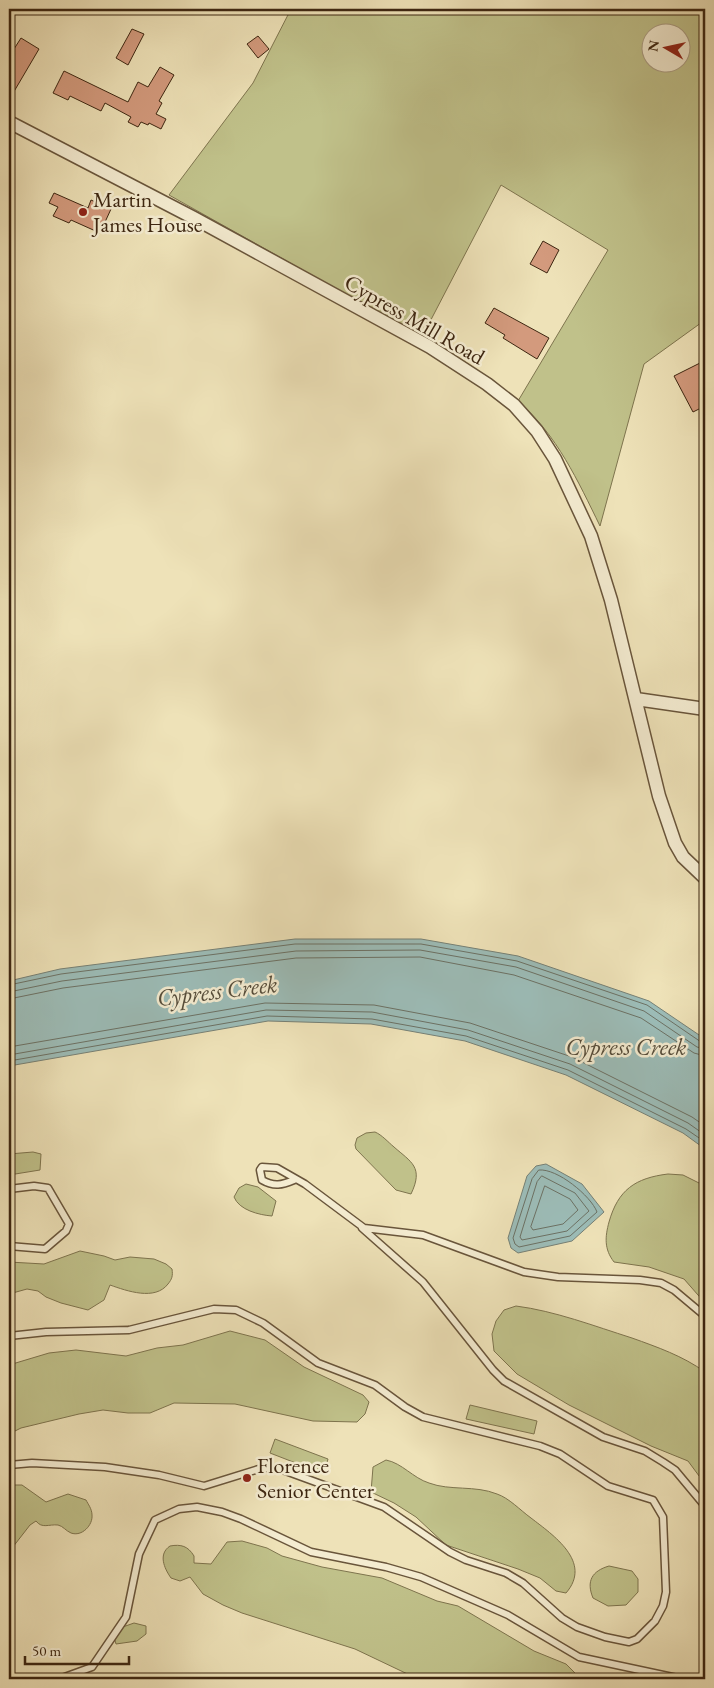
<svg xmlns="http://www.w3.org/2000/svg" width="714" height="1688" font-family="'EB Garamond',serif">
	<rect width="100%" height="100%" fill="#eee2b8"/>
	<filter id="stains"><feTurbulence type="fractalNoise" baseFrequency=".004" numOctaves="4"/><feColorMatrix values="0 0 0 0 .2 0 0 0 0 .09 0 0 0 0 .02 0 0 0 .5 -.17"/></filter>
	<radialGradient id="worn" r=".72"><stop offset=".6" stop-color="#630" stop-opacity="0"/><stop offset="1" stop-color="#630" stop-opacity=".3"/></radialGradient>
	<!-- green -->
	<path fill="#c0c18a" stroke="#7e744e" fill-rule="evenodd" d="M291 9H705V320L644 364 600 526C578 481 557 435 518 401L608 250 501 185 422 337 169 195 253 83ZM652 32H682V62H652Z
		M375 1132C382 1135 388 1142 394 1147 411 1162 424 1167 411 1194L396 1190 356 1149 355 1145 357 1138 366 1133Z
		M33 1152 41 1154 40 1170 9 1175V1154Z
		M668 1174 683 1175 705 1186V1303L684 1279 649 1267 614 1262C604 1249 605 1237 609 1222 618 1190 635 1178 668 1174Z
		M246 1184 258 1187 276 1201 272 1216C259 1215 239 1210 234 1197L239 1188Z
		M80 1251 104 1256 115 1260 130 1257 154 1259 166 1264 172 1269C173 1276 172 1279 168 1284 155 1301 127 1291 110 1285L104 1300 88 1310 61 1303 46 1297 38 1291 27 1289 9 1294V1262L44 1264Z
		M516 1306C555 1311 594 1326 632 1338 657 1347 683 1356 705 1372V1484L688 1461 651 1446 569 1405 517 1374 494 1351 492 1334 496 1321 504 1310Z
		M230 1331 265 1340 304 1367 363 1395 369 1402 365 1414 357 1422 313 1421 235 1404 174 1403 150 1413H128L103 1410 79 1414 21 1428 9 1434V1365L49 1353 76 1350 126 1356 157 1348 183 1345Z
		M470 1405 537 1421 534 1434 466 1419Z
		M275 1439 328 1459 324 1474 270 1453Z
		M386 1460C402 1463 413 1478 429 1483 450 1491 475 1485 497 1494 509 1498 520 1510 531 1518 553 1535 593 1562 566 1593L556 1591 540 1578 518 1569 446 1545 416 1517 394 1503 371 1492 373 1467Z
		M9 1485H22L46 1502 68 1494 86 1500C88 1504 92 1509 92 1515 93 1525 82 1537 71 1533 66 1531 63 1526 58 1525 49 1524 42 1529 36 1521L30 1525 9 1552Z
		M242 1541 267 1548 282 1556 322 1567 382 1578 437 1601 458 1606 534 1651 566 1664 576 1674 578 1679H418L355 1649 242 1613 223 1605 203 1594 190 1577 180 1581 171 1578C164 1568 158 1554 170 1546 181 1544 188 1546 194 1556V1563L211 1564 227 1542Z
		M609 1566 632 1571 638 1579V1592L626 1605 608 1606 593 1598C586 1581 592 1571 609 1566Z
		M134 1623 146 1626V1634L137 1641 116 1644 114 1637 120 1628Z"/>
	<!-- water -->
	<path fill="#9cbcb7" stroke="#768075" d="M295 939H421L518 956 649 1001 705 1039V1149L683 1133 566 1075 465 1041 371 1024 268 1021 9 1066V981L60 969Z
		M546 1164 582 1184 604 1212 572 1241 518 1253 511 1248 508 1238 527 1176 536 1166Z"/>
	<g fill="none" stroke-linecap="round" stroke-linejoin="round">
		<!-- shore -->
		<path stroke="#6c7164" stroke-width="1" d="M9 985 61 974 295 944H421L517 961 647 1005 701 1042H705
			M9 992 62 981 296 951 420 950 516 967 644 1011 697 1047 705 1049
			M9 999 63 988 296 958 420 957 514 975 641 1018 694 1053 705 1056
			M9 1047 265 1003 374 1005 470 1023 572 1057 692 1117 705 1126
			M9 1055 266 1010 372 1012 468 1030 570 1064 688 1123 705 1135
			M9 1061 267 1016 372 1019 466 1036 568 1070 686 1129 705 1142
			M539 1170C557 1168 591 1196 597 1212L570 1236 519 1247 515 1244 513 1238 532 1179Z
			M542 1176 575 1193 589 1211 567 1231 522 1240 520 1237 537 1182Z
			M545 1186 570 1199 578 1210 563 1224 533 1230 531 1227Z"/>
	</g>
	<!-- building -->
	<path fill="#d39a7d" stroke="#3d2611" d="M132 29 144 34 128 65 116 58Z
		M258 36 269 49 258 58 247 44Z
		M21 38 39 49 9 100V45L14 49Z
		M160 67 174 75 159 101 162 103 156 114 166 119 161 129 149 123 148 125 141 122 138 127 128 122 131 117 105 103 101 111 70 96 68 100 53 93 64 71 128 102 138 82 148 87Z
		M54 193 88 208 91 200 111 209 100 233 71 220 69 223 53 216 58 207 49 203Z
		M543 241 559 250 547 273 530 264Z
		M494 308 549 338 537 359 503 338 505 335 485 323Z
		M700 363 705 374V406L693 412 674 376Z"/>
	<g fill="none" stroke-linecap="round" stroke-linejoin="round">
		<!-- lane casing -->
		<g stroke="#69553b" stroke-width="9">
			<path id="lane" d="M294 1180C282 1185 274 1187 262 1180L260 1170 262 1167 277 1168 305 1184 364 1228 423 1235 524 1272 558 1277 640 1280 661 1283 674 1290 705 1316
				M9 1189 34 1186 48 1188 69 1224 66 1231 45 1249 9 1246
				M362 1228 423 1282 493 1370 504 1381 603 1437 645 1451 663 1462 675 1470 705 1506
				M9 1336 46 1332 129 1330 214 1309 236 1310 263 1323 318 1363 375 1385 405 1407 423 1417 540 1446 560 1454 608 1486 653 1500 663 1517 666 1592 663 1606 655 1621 637 1639 629 1642 605 1637 577 1627 562 1618 523 1583 506 1573 466 1560 450 1552 384 1507 280 1469 262 1468 204 1486 159 1475 105 1467 32 1463 9 1465
				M59 1679 92 1667 126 1617 139 1554 155 1520 179 1509 197 1507 222 1512 241 1519 311 1552 386 1567 421 1577 508 1615 579 1657 682 1679"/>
		</g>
		<!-- street casing -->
		<g stroke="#69553b" stroke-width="15">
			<path id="street" d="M9 122 194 218 430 347 487 384 514 405 537 431 555 459 591 536 611 600 659 796 675 843 683 857 705 878
				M636 699 705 709"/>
		</g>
		<!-- lane -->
		<use href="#lane" stroke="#f4ecd1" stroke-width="6"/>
		<!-- street -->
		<use href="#street" stroke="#f4ecd1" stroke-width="12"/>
	</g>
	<!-- markers -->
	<g fill="#8f2418" stroke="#f4ecd1" stroke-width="2">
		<circle cx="83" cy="212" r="5"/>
		<circle cx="247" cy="1478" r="5"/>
	</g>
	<g text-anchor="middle" stroke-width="5" stroke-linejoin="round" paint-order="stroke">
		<!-- poi labels -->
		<g font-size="22" fill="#3d2611" stroke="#f4ecd1" text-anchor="start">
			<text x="93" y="207">Martin<tspan x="93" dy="25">James House</tspan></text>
			<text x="257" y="1473">Florence<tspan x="257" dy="25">Senior Center</tspan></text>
		</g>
		<!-- street labels -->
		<g font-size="22" fill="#3d2611" stroke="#f4ecd1">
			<text transform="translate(415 319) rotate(30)" y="8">Cypress Mill Road</text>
		</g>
		<!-- water labels -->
		<g font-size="24" font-style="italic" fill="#554c3a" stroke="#f4ecd1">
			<text transform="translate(217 991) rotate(-7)" y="8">Cypress Creek</text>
			<text x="626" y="1055">Cypress Creek</text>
		</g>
	</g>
	<!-- margin -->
	<rect width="714" height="1688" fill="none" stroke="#eee2b8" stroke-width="30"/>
	<rect x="10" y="10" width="694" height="1668" fill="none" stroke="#3d2611" stroke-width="2.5"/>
	<rect x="15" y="15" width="684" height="1658" fill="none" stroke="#3d2611"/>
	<!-- north arrow -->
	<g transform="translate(666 48) rotate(279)"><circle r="24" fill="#f4ecd1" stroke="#ab9d84"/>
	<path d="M0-4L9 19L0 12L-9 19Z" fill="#8f2418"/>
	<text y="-8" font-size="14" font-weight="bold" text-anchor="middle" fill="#3d2611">N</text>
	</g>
	<!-- scale -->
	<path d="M25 1656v8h104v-8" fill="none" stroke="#3d2611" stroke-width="2.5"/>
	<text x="32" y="1656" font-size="15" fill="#3d2611" stroke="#f4ecd1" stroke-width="4" paint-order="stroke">50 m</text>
	<rect width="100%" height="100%" filter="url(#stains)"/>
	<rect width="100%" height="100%" fill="url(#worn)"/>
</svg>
